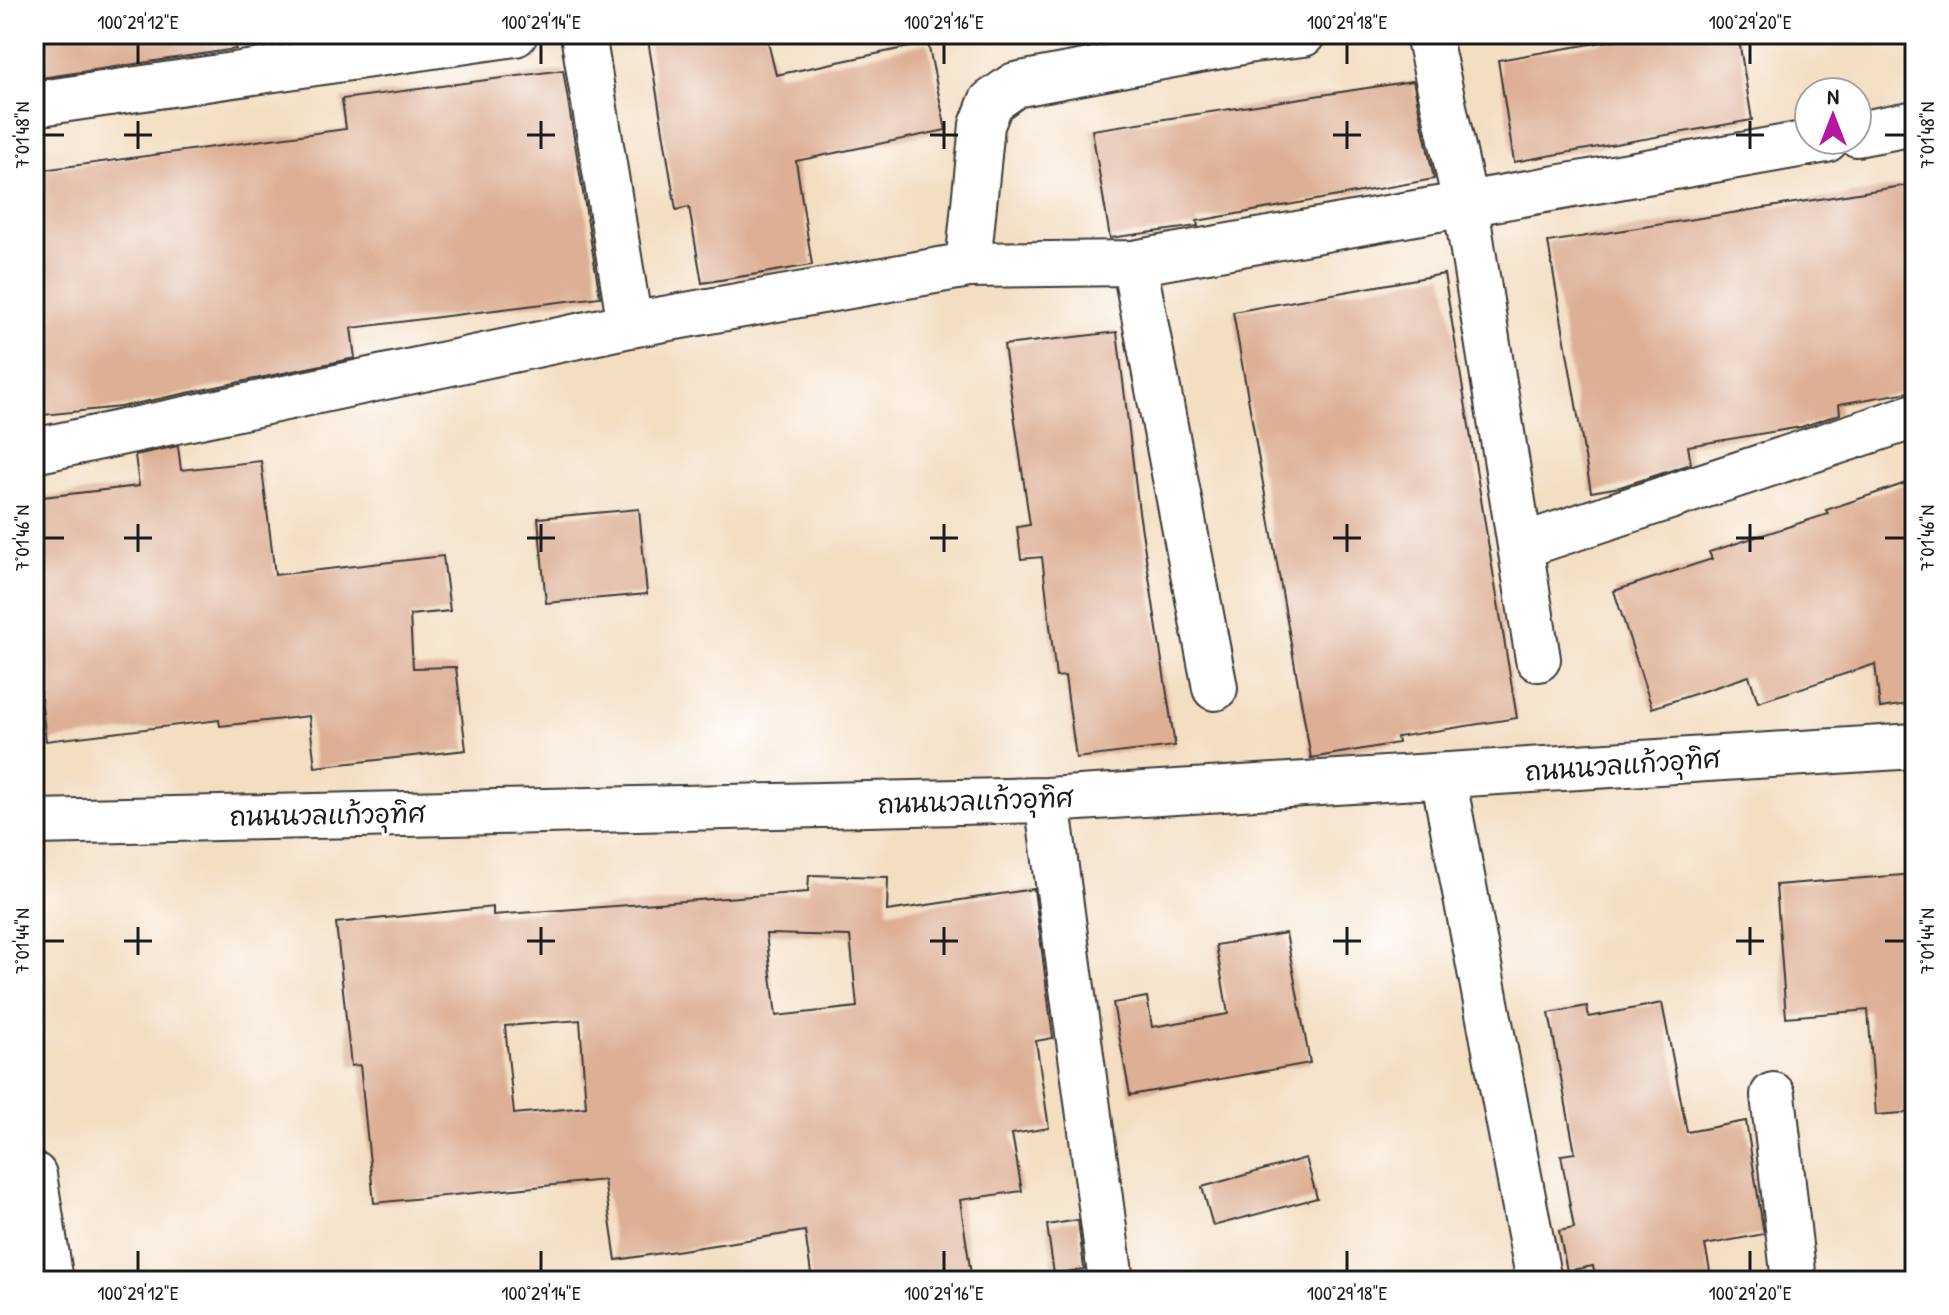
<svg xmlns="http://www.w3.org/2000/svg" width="1949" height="1315" font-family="'Patrick Hand','Playpen Sans Thai',sans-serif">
	<rect width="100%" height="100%" fill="#fff"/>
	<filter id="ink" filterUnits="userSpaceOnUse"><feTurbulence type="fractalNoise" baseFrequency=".0125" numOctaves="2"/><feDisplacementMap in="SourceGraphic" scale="16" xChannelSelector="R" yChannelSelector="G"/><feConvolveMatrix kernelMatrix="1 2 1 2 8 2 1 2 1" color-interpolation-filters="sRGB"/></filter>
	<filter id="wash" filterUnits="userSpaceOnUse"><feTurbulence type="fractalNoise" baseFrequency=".006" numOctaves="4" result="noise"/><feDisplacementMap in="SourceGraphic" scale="32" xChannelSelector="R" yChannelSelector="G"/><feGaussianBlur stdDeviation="1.8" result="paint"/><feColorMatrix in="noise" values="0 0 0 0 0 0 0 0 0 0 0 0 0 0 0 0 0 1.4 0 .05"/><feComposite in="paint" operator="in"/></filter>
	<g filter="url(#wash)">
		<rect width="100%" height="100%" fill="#f3dec2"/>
		<g id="blocks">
			<!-- building -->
			<path fill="#ddaf94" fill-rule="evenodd" d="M34 34H235L236 49 34 79Z
				M647 34H766L776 75 928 43 946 130 796 161 812 265 702 283 689 207 676 210Z
				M1650 34H1738L1752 120 1514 162 1498 60Z
				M563 70 600 297 351 328 355 358 120 407 34 416V171L346 129 342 99Z
				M1413 81 1434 179 1197 221 1198 226 1110 238 1092 130Z
				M1915 184V391L1839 404 1840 414 1801 427 1688 446 1691 464 1620 487 1591 492 1548 242Z
				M1444 274 1517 718 1397 737 1398 743 1311 758 1233 312Z
				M1117 332 1139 512 1175 746 1076 758 1065 676 1056 677 1042 557 1021 559 1017 527 1030 525 1004 345Z
				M178 446 181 470 261 461 275 575 443 556 450 611 410 615 413 668 456 667 466 750 315 767 309 716 220 726 219 720 46 741 34 637V498L139 486 135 455Z
				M1915 480V703L1880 708 1875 664 1758 702 1749 676 1652 708 1614 591 1712 559 1709 552 1828 514 1826 510Z
				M639 509 647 594 546 603 538 518Z
				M1915 874V1112L1876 1115 1868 1010 1786 1017 1776 885Z
				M809 875 888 877 887 911 1034 889 1053 1038 1036 1041 1049 1128 1012 1134 1022 1191 960 1200 972 1281H812L805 1231 616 1260 604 1180 374 1203 360 1065 351 1066 336 923 493 907V915L808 892ZM766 934 850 936 857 1007 776 1016ZM580 1020 586 1107 514 1114 505 1026Z
				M1286 933 1310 1063 1130 1095 1113 1003 1147 997 1152 1027 1228 1014 1216 945Z
				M1662 1003 1687 1132 1746 1121 1764 1234 1705 1245 1712 1281H1596L1593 1266 1567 1271 1559 1231 1574 1228 1561 1155 1575 1153 1549 1013 1587 1006 1589 1017Z
				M1306 1158 1317 1198 1213 1226 1202 1187Z
				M1078 1220 1084 1269 1054 1274 1047 1225Z"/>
		</g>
	</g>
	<g filter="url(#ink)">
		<use href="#blocks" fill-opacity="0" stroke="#3c3935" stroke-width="2"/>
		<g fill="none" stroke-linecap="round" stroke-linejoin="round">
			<!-- minor casing -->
			<g stroke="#3c3935" stroke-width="48">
				<path id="minor" d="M583 34 630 325
					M1428 34 1466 207 1538 659
					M34 104 515 34
					M1857 134 1915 123
					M1134 263 1215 688
					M968 265 1134 263 1826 140
					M34 451 630 325 968 265 982 125 991 102 1015 85 1253 40 1303 34
					M1521 546 1915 416
					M1443 776 1539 1281
					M1047 800 1111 1281
					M34 822 1047 800 1915 746
					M1773 1095 1794 1281
					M34 1175 51 1281"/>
			</g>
			<!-- minor -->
			<use href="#minor" stroke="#fff" stroke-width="44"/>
		</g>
	</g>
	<!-- ticks -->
	<path fill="none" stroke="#1c1c1c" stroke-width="3" d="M138 44V64M541 44V64M944 44V64M1347 44V64M1750 44V64M138 121V149M541 121V149M944 121V149M1347 121V149M1750 121V149M44 135H64M124 135H152M527 135H555M930 135H958M1333 135H1361M1736 135H1764M1885 135H1905M138 524V552M541 524V552M944 524V552M1347 524V552M1750 524V552M44 538H64M124 538H152M527 538H555M930 538H958M1333 538H1361M1736 538H1764M1885 538H1905M138 927V955M541 927V955M944 927V955M1347 927V955M1750 927V955M44 941H64M124 941H152M527 941H555M930 941H958M1333 941H1361M1736 941H1764M1885 941H1905M138 1251V1271M541 1251V1271M944 1251V1271M1347 1251V1271M1750 1251V1271"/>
	<g text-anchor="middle" stroke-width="6" stroke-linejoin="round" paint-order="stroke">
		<!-- street labels -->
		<g font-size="26" fill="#1c1c1c" stroke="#fff">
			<text transform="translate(1622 765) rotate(-4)" y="9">ถนนนวลแก้วอุทิศ</text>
			<text transform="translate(975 801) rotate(-2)" y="9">ถนนนวลแก้วอุทิศ</text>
			<text transform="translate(327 815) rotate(-1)" y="9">ถนนนวลแก้วอุทิศ</text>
		</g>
	</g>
	<!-- margin -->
	<rect width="1949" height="1315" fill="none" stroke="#fff" stroke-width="88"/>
	<!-- north arrow -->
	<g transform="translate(1833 116)"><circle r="38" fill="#ffffff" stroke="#a4a4a4" stroke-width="2"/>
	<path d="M0-6L14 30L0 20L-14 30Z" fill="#b5179e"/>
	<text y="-12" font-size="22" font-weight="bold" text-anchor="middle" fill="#1c1c1c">N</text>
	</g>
	<rect x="44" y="44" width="1861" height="1227" fill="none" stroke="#1c1c1c" stroke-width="3"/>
	<g font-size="20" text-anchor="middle" fill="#1c1c1c">
		<text x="138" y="29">100°29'12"E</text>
		<text x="541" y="29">100°29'14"E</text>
		<text x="944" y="29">100°29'16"E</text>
		<text x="1347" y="29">100°29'18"E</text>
		<text x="1750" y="29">100°29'20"E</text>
		<text transform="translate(22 135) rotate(-90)" y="7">7°01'48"N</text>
		<text transform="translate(1927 135) rotate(-90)" y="7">7°01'48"N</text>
		<text transform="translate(22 538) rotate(-90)" y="7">7°01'46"N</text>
		<text transform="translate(1927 538) rotate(-90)" y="7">7°01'46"N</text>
		<text transform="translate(22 941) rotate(-90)" y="7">7°01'44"N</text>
		<text transform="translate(1927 941) rotate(-90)" y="7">7°01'44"N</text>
		<text x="138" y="1300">100°29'12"E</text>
		<text x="541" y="1300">100°29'14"E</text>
		<text x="944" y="1300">100°29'16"E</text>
		<text x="1347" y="1300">100°29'18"E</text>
		<text x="1750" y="1300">100°29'20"E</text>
	</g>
</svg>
